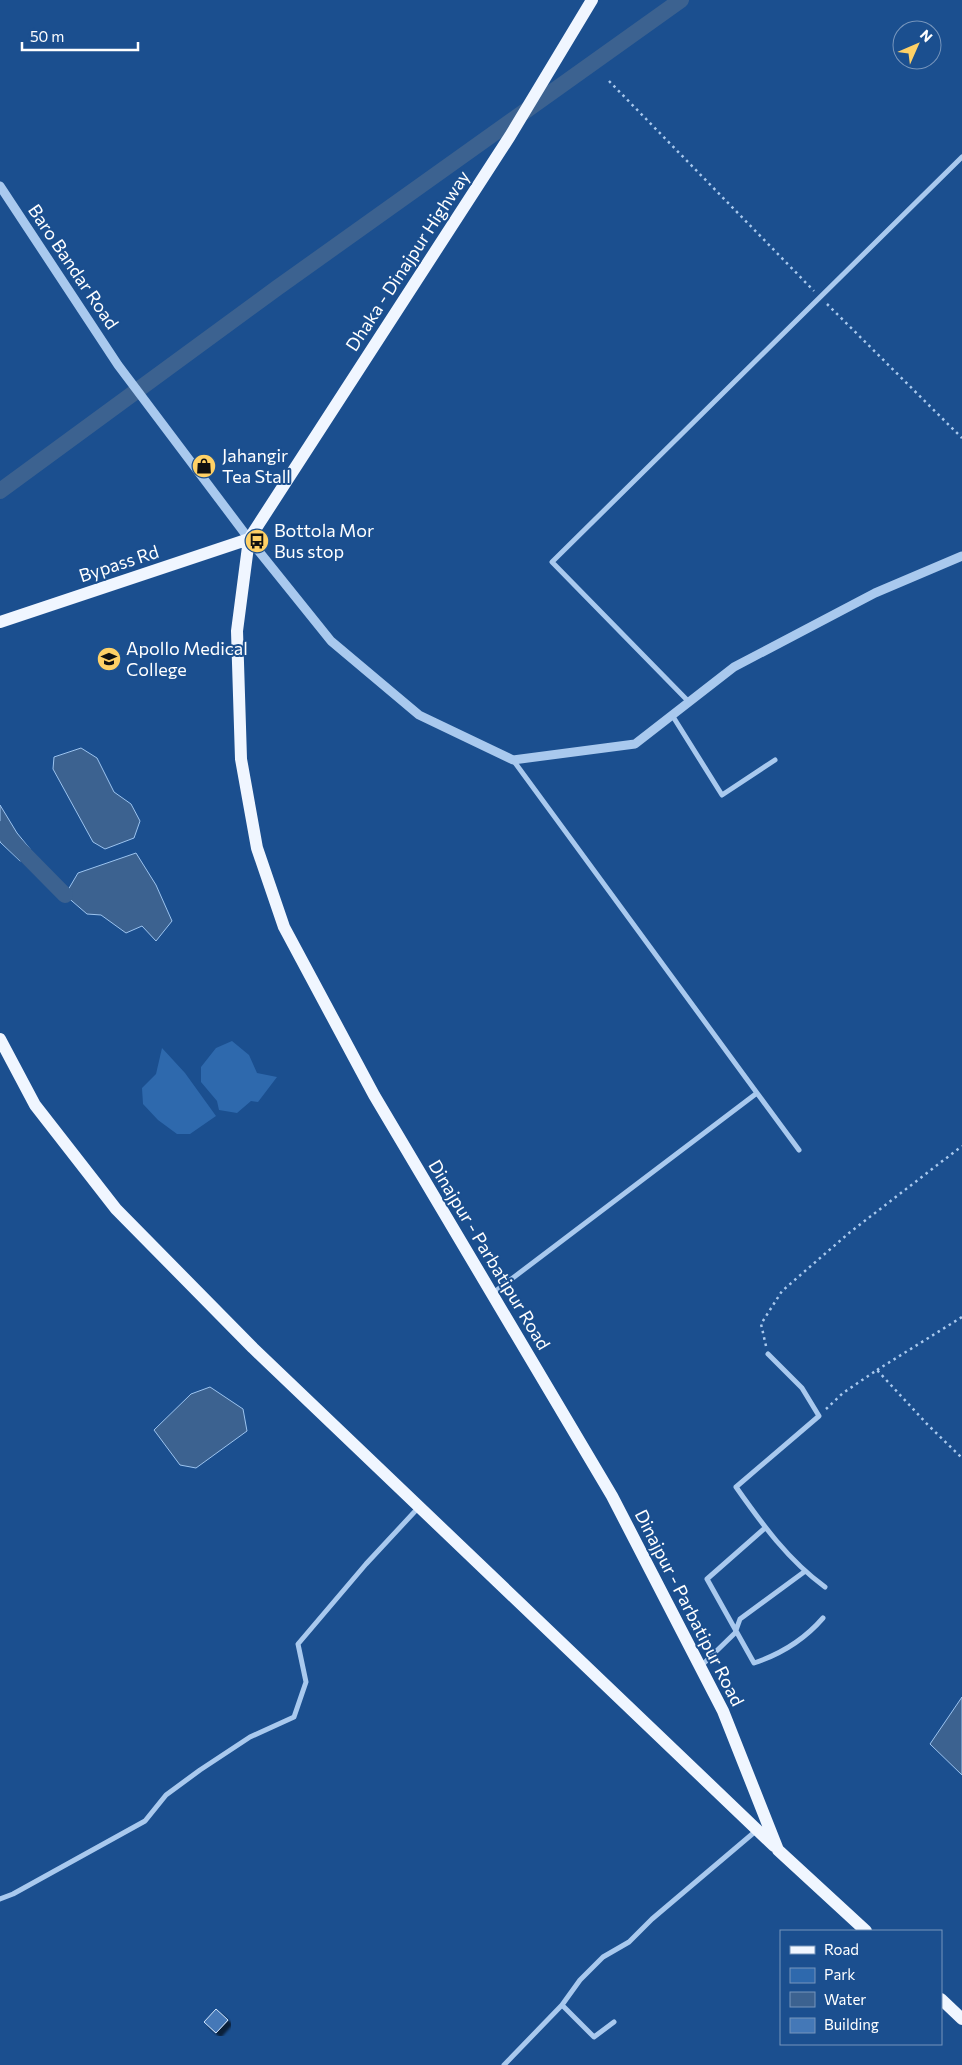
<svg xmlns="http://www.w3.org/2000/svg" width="962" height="2065" font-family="Commissioner,sans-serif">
	<defs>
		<filter id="shadow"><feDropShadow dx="4.5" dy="4.5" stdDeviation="1" flood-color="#0009"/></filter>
	</defs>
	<rect width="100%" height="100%" fill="#1b4f8f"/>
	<!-- green -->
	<path fill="#2e69ad" d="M232 1041 249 1055 257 1073 277 1077 258 1102 251 1101 237 1113 219 1110 217 1101 201 1082V1067L216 1048Z
		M162 1048 185 1073 216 1116 190 1134H177L158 1120 143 1104 142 1088 156 1074Z"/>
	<!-- water -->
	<path fill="#3c6290" stroke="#9cc4f0" d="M81 748 97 758 114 792 131 804 140 821 134 838 105 849 93 842 53 769 54 757Z
		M0 805 17 833 35 855 20 861 0 842Z
		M136 853 156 885 172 921 156 941 142 926 126 933 101 915 87 914 65 895 78 873Z
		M210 1387 243 1409 247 1431 196 1468 180 1465 154 1430 191 1394Z
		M962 1697V1775L930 1744Z"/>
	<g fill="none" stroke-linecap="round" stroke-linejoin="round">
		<!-- canal -->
		<path stroke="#3c6290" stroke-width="16" d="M0 491 277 288 681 0
			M0 829 65 895"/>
	</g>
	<!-- building -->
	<path fill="#4478b7" stroke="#cfe3fa" filter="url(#shadow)" d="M216 2009 228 2020 216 2033 204 2022Z"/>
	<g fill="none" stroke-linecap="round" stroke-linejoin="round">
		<!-- path -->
		<path stroke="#a9c9ee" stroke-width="2.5" stroke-dasharray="2.5 4" stroke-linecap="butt" d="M609 81 814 291
			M827 304 962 438
			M766 1346 761 1324 782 1291 849 1233 962 1146
			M877 1370 962 1317
			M826 1409 843 1393 877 1370 927 1424 962 1458"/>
		<!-- minor -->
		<path stroke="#a9c9ee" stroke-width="5" d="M689 702 552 562 962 157
			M672 715 722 795 775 760
			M757 1093 799 1150
			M493 1293 757 1093 513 760
			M768 1354 802 1388 819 1416 736 1487C762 1524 788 1560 825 1587
			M765 1528 707 1579 754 1663C781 1654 804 1640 823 1618
			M700 1667 735 1633 740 1619 804 1572
			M0 1899 13 1894 145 1821 166 1795 200 1770 250 1737 294 1717 306 1682 298 1644 366 1564 419 1507
			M562 2005 594 2037 614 2022
			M504 2065 562 2005 580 1980 603 1957 629 1942 652 1919 757 1830"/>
		<!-- tertiary -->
		<path stroke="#a9c9ee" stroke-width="9" d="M0 186 118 365 249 539 331 641 419 715 513 760 635 744 734 667 875 593 962 556"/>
		<!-- primary -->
		<path stroke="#f0f6ff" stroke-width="12" d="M592 0 510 136 249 539 237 631 241 759 257 848 284 927 374 1095 612 1496 723 1711 778 1850 866 1931
			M0 622 249 539
			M0 1039 35 1105 116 1209 253 1348 774 1846
			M941 1999 962 2019"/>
	</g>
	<!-- icons -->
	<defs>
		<g id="shop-disc" transform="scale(1.25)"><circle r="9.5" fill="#ffd166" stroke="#1b4f8f"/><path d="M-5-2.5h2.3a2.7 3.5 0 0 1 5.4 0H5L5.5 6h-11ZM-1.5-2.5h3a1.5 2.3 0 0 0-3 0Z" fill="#111"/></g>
		<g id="bus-disc" transform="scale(1.25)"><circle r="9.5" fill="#ffd166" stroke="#1b4f8f"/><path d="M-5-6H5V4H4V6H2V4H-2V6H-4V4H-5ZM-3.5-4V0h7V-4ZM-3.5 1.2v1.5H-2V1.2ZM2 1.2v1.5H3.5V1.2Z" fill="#111"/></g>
		<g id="university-disc" transform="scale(1.25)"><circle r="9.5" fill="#ffd166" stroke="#1b4f8f"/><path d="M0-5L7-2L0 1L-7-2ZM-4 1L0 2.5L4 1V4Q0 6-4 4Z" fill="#111"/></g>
	</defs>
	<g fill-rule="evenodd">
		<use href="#shop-disc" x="204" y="466"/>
		<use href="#bus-disc" x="257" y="541"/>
		<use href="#university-disc" x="109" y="659"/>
	</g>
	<g text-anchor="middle" stroke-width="4" stroke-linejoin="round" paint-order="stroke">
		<!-- street labels -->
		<g font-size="18" fill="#fff" stroke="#1b4f8f">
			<text transform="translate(408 261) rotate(-57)" y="6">Dhaka - Dinajpur Highway</text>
			<text transform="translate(73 267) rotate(56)" y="6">Baro Bandar Road</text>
			<text transform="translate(119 564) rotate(-18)" y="6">Bypass Rd</text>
			<text transform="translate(489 1255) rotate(59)" y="6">Dinajpur - Parbatipur Road</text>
			<text transform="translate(689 1608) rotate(63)" y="6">Dinajpur - Parbatipur Road</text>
		</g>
		<!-- poi labels -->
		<g font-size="18" fill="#fff" stroke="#1b4f8f" text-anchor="start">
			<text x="222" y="462">Jahangir<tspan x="222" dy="21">Tea Stall</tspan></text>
			<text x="274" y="537">Bottola Mor<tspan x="274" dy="21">Bus stop</tspan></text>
			<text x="126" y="655">Apollo Medical<tspan x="126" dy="21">College</tspan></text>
		</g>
	</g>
	<!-- legend -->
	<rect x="780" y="1930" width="162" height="115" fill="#1b4f8f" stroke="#7695bc"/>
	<rect x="790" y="1946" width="25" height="8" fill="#f0f6ff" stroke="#7695bc"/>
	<text x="824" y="1955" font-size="15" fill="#ffffff">Road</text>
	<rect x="790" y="1968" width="25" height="15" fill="#2e69ad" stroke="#7695bc"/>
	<text x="824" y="1980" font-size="15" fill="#ffffff">Park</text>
	<rect x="790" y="1992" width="25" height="15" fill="#3c6290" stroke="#7695bc"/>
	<text x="824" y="2005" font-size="15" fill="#ffffff">Water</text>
	<rect x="790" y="2018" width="25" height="15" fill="#4478b7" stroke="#7695bc"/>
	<text x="824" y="2030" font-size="15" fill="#ffffff">Building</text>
	<!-- north arrow -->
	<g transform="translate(917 45) rotate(45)"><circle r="24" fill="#1b4f8f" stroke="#7695bc"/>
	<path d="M0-4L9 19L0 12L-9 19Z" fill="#ffd166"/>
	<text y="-8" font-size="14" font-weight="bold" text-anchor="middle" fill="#ffffff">N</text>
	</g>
	<!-- scale -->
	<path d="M22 42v8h116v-8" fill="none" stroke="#ffffff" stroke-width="2.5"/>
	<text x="30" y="42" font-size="15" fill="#ffffff" stroke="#1b4f8f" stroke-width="4" paint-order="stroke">50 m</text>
</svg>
